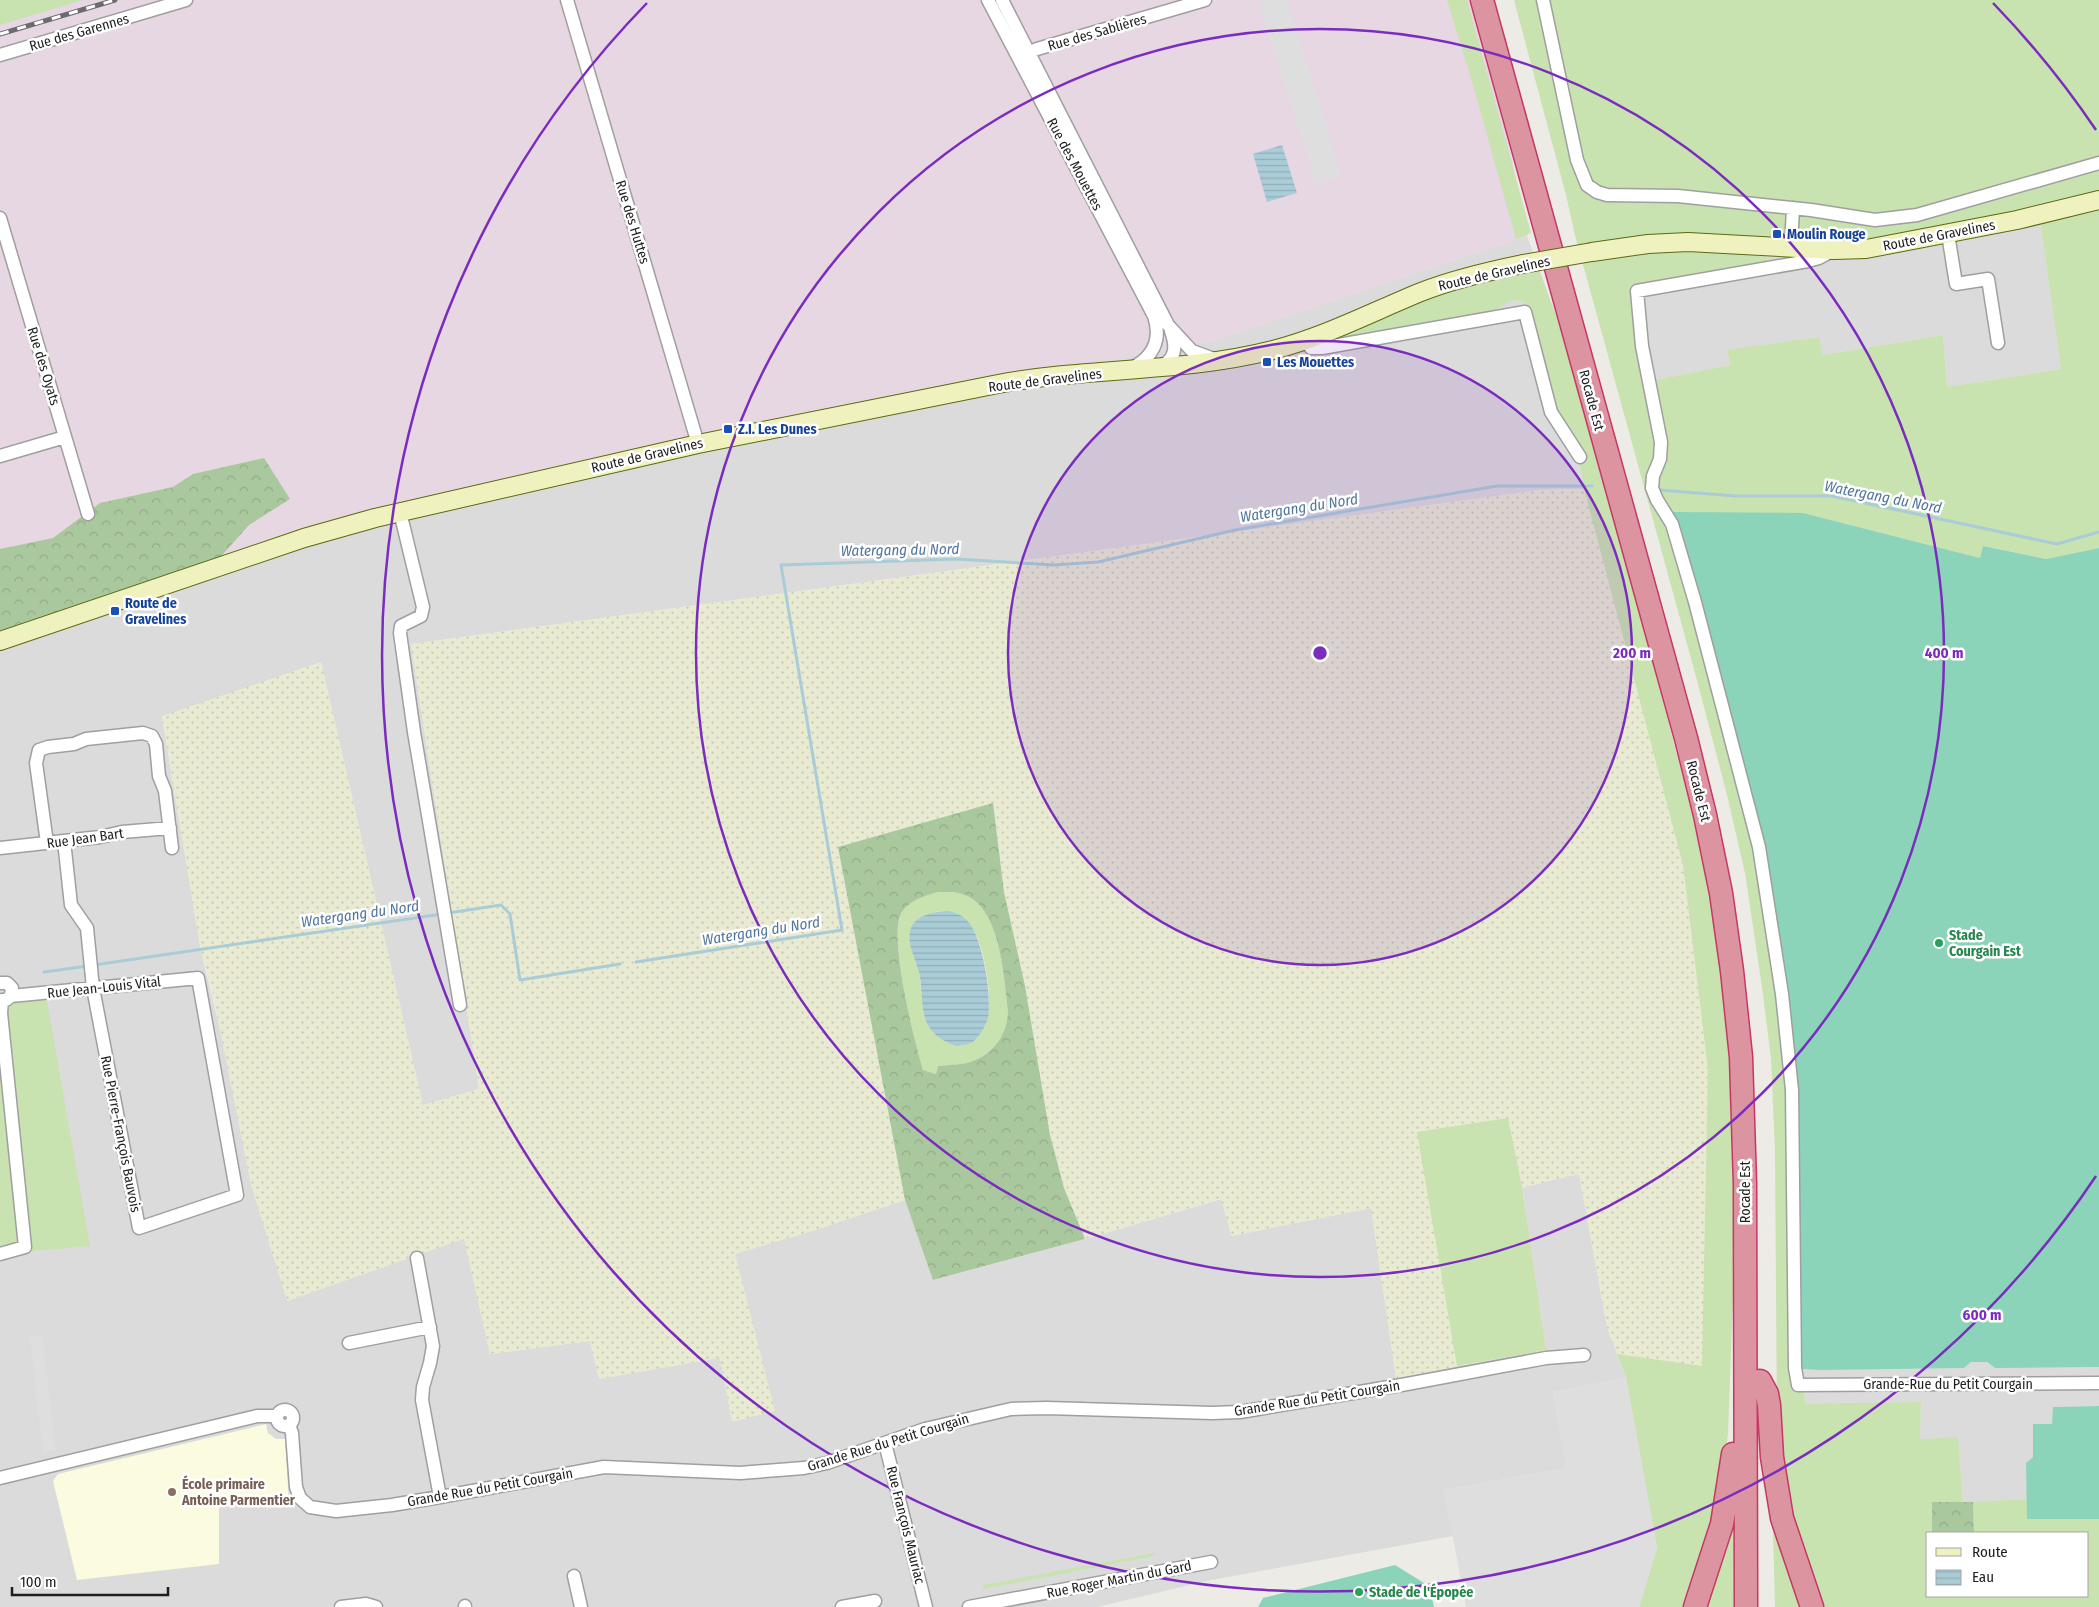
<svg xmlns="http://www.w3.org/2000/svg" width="2099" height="1607" font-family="'Fira Sans Condensed',sans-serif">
	<defs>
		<pattern id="farmland-dots" width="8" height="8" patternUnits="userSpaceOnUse" patternTransform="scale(1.25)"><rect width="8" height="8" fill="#e8ead2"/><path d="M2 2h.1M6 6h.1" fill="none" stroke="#c7c8b4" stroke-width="1.8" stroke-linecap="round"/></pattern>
		<pattern id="forest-crowns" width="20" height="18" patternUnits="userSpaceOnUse" patternTransform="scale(1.25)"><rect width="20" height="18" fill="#aac89e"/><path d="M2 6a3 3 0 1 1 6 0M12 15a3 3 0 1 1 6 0" fill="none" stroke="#92ab88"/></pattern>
		<pattern id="water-rules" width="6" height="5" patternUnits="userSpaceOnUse" patternTransform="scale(1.25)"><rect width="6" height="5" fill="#a9ccd7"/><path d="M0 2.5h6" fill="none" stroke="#91afb8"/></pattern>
	</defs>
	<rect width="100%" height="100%" fill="#edebe5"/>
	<!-- residential -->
	<path fill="#dbdbdb" d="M2038 206 2061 369 1947 387 1943 335 1822 355 1818 337 1727 351 1730 365 1646 382 1638 350 1630 286 1767 261 1766 236 1867 240 1891 238Z
		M1527 236 1546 288 1584 489 1541 490 411 644 479 1089 423 1105 321 662 162 717 201 952 287 1301 464 1238 490 1354 590 1341 599 1379 720 1357 732 1421 774 1410 735 1254 815 1230 905 1200 934 1280 1085 1239 1222 1199 1232 1236 1371 1208 1396 1378 1546 1350 1522 1187 1579 1174 1607 1327 1626 1378 1553 1392 1567 1468 1444 1490 1453 1536 1211 1580 1097 1607H0V626L390 506 628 450 1212 341Z
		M1971 1362H1987L1995 1368 2099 1367V1406L2053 1407V1424H2033V1457L2026 1463 2027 1499 1963 1503 1958 1438 1920 1439 1921 1402 1805 1405 1803 1369 1964 1368Z"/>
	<!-- industrial -->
	<path fill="#e6d7e3" d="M0 0H1481L1527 236 1212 341 628 450 390 506 0 626Z"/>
	<!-- education -->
	<path fill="#fbfbe0" d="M266 1424 268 1433 276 1439H285L289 1503 219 1504V1564L77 1580 53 1481 58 1474Z"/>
	<!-- farmland -->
	<path fill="url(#farmland-dots)" d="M1584 489 1683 865 1708 1069 1717 1368 1626 1378 1607 1327 1579 1174 1522 1188 1546 1350 1396 1378 1371 1208 1231 1236 1221 1199 1085 1239 1064 1188 1050 1135 1025 986 1004 892 993 803 838 847 905 1200 815 1230 735 1254 775 1411 732 1422 720 1358 599 1379 590 1341 490 1354 464 1239 287 1301 251 1185 212 990 201 952 162 716 321 662 423 1105 479 1089 411 644 1541 490Z"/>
	<!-- grass -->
	<path fill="#c8e2b0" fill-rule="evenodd" d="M0 0H83L0 25Z
		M1447 0H1467L1531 233 1516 239 1471 78Z
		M1514 0H2099V548L2046 559 1983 546 1980 558 1803 513H1674L1743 763 1785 984 1799 1365 1803 1369 1805 1404 1921 1402 1920 1439 1958 1437 1963 1503 1932 1502V1533H1928V1596H2088V1533H1974L1973 1502 2027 1499V1519H2099V1607H1775L1772 1491 1777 1423 1775 1152 1771 1058 1762 987 1745 873 1727 795 1698 684 1575 235 1566 195ZM2038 206 2061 369 1947 387 1943 335 1822 355 1819 337 1727 350 1730 365 1646 382 1638 350 1630 286 1767 261 1766 236 1867 240 1891 238Z
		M1538 267 1557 318 1616 520 1706 867 1718 945 1730 1050 1736 1216 1728 1432 1722 1490 1687 1607H1639L1657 1548 1626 1378 1617 1354 1702 1366 1708 1069 1683 865 1584 489 1575 440 1557 414 1531 308 1523 301 1512 300 1490 313 1363 334 1324 343 1319 342 1426 296Z
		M937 892C946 892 956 891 965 895 1001 909 1004 977 1008 1011 1007 1039 989 1059 962 1064 955 1065 946 1065 938 1066L936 1074 923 1070C915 1042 887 935 902 912 910 900 924 896 937 892ZM940 911C951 910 968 919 973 929 985 949 992 994 988 1017 986 1026 980 1034 974 1041L940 1038C913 1015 928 974 910 945L934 912Z
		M46 996 90 1246 0 1254V1002Z
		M1508 1118 1522 1187 1546 1350 1457 1366 1417 1132Z
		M1735 1477 1739 1607H1700Z
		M1154 1553V1556L983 1589V1585Z"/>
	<!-- forest -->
	<path fill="url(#forest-crowns)" fill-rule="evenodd" d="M264 458 290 499 249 525 216 562 0 634V549L53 538 100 503 173 487 193 474Z
		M993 803 1004 892 1025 986 1050 1135 1064 1188 1085 1239 933 1280 905 1200 838 847ZM938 892C946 892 956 891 965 895 1001 909 1004 978 1008 1011 1007 1039 989 1059 962 1064 954 1065 946 1065 938 1066L936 1074 923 1070C915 1043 887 934 902 912 910 900 924 896 938 892Z
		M1932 1502H1973L1974 1533H1932Z"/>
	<!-- pitch -->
	<path fill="#8bd4b9" d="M1673 512 1803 513 1980 558 1983 546 2046 559 2099 548V1367L1995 1368 1987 1362H1971L1964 1368 1821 1370 1803 1369 1799 1366 1797 1109 1743 763Z
		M2099 1406V1519H2027L2026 1463 2033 1457V1424H2052L2053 1407Z
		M1395 1565 1429 1586 1434 1607H1258L1263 1598Z"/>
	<!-- parking -->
	<path fill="#dedede" d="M1267 0H1287L1342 176 1316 184 1259 3Z
		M30 1336H42L56 1450 43 1453Z
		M1626 1378 1657 1548 1639 1607H1466L1444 1490 1567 1468 1553 1392Z"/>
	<!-- water -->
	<path fill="url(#water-rules)" d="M1282 145 1297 193 1267 202 1253 154Z
		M948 911C958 913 964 916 970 924 983 942 992 996 988 1018 986 1025 980 1036 974 1041 969 1045 962 1045 956 1046 945 1042 934 1036 928 1025 920 1010 923 989 919 972 915 957 906 943 911 928 916 915 936 911 948 911Z"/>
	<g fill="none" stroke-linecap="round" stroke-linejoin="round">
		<!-- stream -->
		<path stroke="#a9ccd7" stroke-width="3" d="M1659 490 1736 496H1832L2057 544 2099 532
			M448 913 501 905 510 914 520 980 620 964
			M636 962 842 930 781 565 956 559 1054 565 1098 562 1235 530 1497 486H1592
			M94 965 442 914
			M44 972 88 966"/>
		<!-- street casing -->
		<g stroke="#9f9f9f" stroke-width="15">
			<path id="street" d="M567 0 698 444
				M988 0 1154 316C1162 340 1153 358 1130 369
				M1002 0 1168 325 1192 351 1214 359
				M1543 0 1577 160 1587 185 1597 192 1607 195 1678 196 1811 210 1875 220 1917 215 2099 163
				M0 55 186 0
				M1023 55 1037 49 1205 0
				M0 218 88 514
				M1948 234 1956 284 1988 279 1998 343
				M1791 247 1793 208
				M1834 250 1819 258 1808 261 1637 291 1642 346 1661 442 1660 459 1653 476 1652 488 1657 500 1672 524 1695 602 1759 847 1782 994 1792 1090 1795 1368 1798 1385 2099 1383
				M1304 340 1311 348H1322L1525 312 1551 412 1580 457
				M1161 366C1177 359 1176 345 1171 331
				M0 456 65 437
				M400 512 423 607 421 616 401 626 400 633 414 732 460 1005
				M47 843 36 763 39 750 48 747 74 744 86 739 143 733 152 736 156 744 159 776 165 791 172 848
				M0 848 100 837 122 832 170 828
				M0 983H7L12 988 11 996 6 1000
				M11 996 93 988H96L198 978 237 1195 139 1228 93 988 87 928 71 905 64 841
				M0 1254 25 1247 1 1013 2 1000
				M417 1258 433 1346 430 1363 423 1387 422 1400 440 1497
				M349 1343 430 1327
				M277 1418a8 8 0 1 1 16 0a8 8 0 1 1-16 0Z
				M289 1425 292 1433 296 1487 300 1498 310 1507 336 1511 392 1505 440 1497 604 1467 740 1473 804 1468 827 1463 925 1429 1011 1409 1047 1408 1212 1413 1240 1412 1407 1384 1546 1358 1584 1355
				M885 1443 926 1607
				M0 1478 257 1416H277
				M574 1576 581 1607
				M465 1606V1607
				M341 1607 366 1604 376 1607
				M842 1607 875 1601
				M969 1607 1211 1562"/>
		</g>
		<!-- secondary casing -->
		<g stroke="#5e6910" stroke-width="20">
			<path id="secondary" d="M1592 252 1648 244 1688 242 1834 250 1866 249 2017 220 2099 200
				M0 641 304 538 375 518 698 444 998 384C1089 367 1183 373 1273 350 1324 337 1372 312 1421 292 1454 279 1489 271 1523 264"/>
		</g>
		<!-- highway casing -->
		<g stroke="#c63766" stroke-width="25">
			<path id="highway" d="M1482 0 1686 738 1705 815 1721 893 1732 971 1741 1057 1745 1184 1746 1607
				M1760 1381 1767 1394 1769 1405 1772 1457 1782 1518 1812 1607
				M1695 1607 1722 1524 1733 1454"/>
		</g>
		<!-- street -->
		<use href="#street" stroke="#fff" stroke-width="12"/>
		<!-- secondary -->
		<use href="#secondary" stroke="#eff2be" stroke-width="18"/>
		<!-- highway -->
		<use href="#highway" stroke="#dd94a1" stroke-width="22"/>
		<!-- rail casing -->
		<g stroke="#6c6c6c" stroke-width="5">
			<path id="rail" d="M0 34 115 0"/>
		</g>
		<!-- rail -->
		<use href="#rail" stroke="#fff" stroke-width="3" stroke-dasharray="9" stroke-linecap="butt"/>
		<!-- secondary-bridge casing -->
		<g stroke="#5e6910" stroke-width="20" stroke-linecap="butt">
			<path id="secondary-bridge" d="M1523 264 1592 252"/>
		</g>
		<!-- secondary-bridge -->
		<use href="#secondary-bridge" stroke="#eff2be" stroke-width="18"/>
	</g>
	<!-- distance rings -->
	<circle cx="1320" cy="653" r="312" fill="#7b2cbf" fill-opacity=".12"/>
	<g fill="none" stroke="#7b2cbf" stroke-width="2.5">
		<circle cx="1320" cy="653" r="312"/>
		<circle cx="1320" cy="653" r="624"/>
		<path d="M2096 1176A936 936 0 1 1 647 3M1993 3A936 936 0 0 1 2096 130"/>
	</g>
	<!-- markers -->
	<g fill="#1a4fb4" stroke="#fff" stroke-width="2">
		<rect x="1772" y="229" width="10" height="10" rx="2.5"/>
		<rect x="1262" y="357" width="10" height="10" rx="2.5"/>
		<rect x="723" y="424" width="10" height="10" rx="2.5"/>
		<rect x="110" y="606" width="10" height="10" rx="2.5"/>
	</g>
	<g fill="#2e9e5b" stroke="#fff" stroke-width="2">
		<circle cx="1939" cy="943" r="5"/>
		<circle cx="1359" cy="1592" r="5"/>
	</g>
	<circle fill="#8d6e63" stroke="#fff" stroke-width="2" cx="172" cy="1492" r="5"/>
	<g text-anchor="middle" stroke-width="5" stroke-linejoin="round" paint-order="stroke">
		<!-- street labels -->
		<g font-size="14" fill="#1e1e1e" stroke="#fff">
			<text transform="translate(79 32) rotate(-16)" y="5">Rue des Garennes</text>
			<text transform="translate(1097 32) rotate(-16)" y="5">Rue des Sablières</text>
			<text transform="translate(1075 164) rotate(62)" y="5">Rue des Mouettes</text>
			<text transform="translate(633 222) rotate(73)" y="5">Rue des Huttes</text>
			<text transform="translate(1939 235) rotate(-11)" y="5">Route de Gravelines</text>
			<text transform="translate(1494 273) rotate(-13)" y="5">Route de Gravelines</text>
			<text transform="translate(44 366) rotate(73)" y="5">Rue des Oyats</text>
			<text transform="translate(1045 380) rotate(-7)" y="5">Route de Gravelines</text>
			<text transform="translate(1592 400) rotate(75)" y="5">Rocade Est</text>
			<text transform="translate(647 455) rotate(-13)" y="5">Route de Gravelines</text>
			<text transform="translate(1699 791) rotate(76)" y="5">Rocade Est</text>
			<text transform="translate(85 838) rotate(-8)" y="5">Rue Jean Bart</text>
			<text transform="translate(104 987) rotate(-6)" y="5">Rue Jean-Louis Vital</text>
			<text transform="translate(121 1134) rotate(79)" y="5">Rue Pierre-François Bauvois</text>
			<text transform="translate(1745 1192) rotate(-90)" y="5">Rocade Est</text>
			<text x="1948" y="1389">Grande-Rue du Petit Courgain</text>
			<text transform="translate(1317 1398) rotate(-9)" y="5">Grande Rue du Petit Courgain</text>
			<text transform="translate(888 1442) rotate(-17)" y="5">Grande Rue du Petit Courgain</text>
			<text transform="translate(490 1487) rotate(-10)" y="5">Grande Rue du Petit Courgain</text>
			<text transform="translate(906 1525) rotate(76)" y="5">Rue François Mauriac</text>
			<text transform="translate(1119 1579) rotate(-11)" y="5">Rue Roger Martin du Gard</text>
		</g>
		<!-- transit labels -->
		<g font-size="14" font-weight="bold" fill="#164399" stroke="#fff" text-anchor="start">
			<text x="1787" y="239">Moulin Rouge</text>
			<text x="1277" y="367">Les Mouettes</text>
			<text x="738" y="434">Z.I. Les Dunes</text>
			<text x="125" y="608">Route de<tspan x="125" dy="16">Gravelines</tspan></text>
		</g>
		<!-- leisure labels -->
		<g font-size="14" font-weight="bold" fill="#27864d" stroke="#fff" text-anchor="start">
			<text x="1949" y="940">Stade<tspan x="1949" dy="16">Courgain Est</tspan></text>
			<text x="1369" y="1597">Stade de l'Épopée</text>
		</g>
		<!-- education labels -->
		<g font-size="14" font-weight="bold" fill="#785e54" stroke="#fff" text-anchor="start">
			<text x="182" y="1489">École primaire<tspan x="182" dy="16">Antoine Parmentier</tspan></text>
		</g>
		<!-- water labels -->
		<g font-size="15" font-style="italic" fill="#51769c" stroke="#fff">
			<text transform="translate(1883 497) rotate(11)" y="5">Watergang du Nord</text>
			<text transform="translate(1299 508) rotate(-9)" y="5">Watergang du Nord</text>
			<text transform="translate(900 550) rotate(-1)" y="5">Watergang du Nord</text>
			<text transform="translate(360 914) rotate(-8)" y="5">Watergang du Nord</text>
			<text transform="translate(761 931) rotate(-9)" y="5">Watergang du Nord</text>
		</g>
	</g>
	<circle cx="1320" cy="653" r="8" fill="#7b2cbf" stroke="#fff" stroke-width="2.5"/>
	<g font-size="15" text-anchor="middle" font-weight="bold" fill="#7b2cbf" stroke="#fff" stroke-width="5" stroke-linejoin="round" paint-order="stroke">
		<text x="1632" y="658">200 m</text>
		<text x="1944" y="658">400 m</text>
		<text x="1982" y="1320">600 m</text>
	</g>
	<!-- legend -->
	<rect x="1926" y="1532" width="162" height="65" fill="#ffffff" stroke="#a5a5a5"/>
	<rect x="1936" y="1548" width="25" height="8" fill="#eff2be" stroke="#a5a5a5"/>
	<text x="1972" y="1557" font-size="15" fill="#1e1e1e">Route</text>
	<rect x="1936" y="1570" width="25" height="15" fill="url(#water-rules)" stroke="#a5a5a5"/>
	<text x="1972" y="1582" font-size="15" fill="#1e1e1e">Eau</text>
	<!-- scale -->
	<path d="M12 1587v8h156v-8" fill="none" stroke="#1e1e1e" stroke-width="2.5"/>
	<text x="20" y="1587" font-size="15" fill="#1e1e1e" stroke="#ffffff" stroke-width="4" paint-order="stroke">100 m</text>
</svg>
